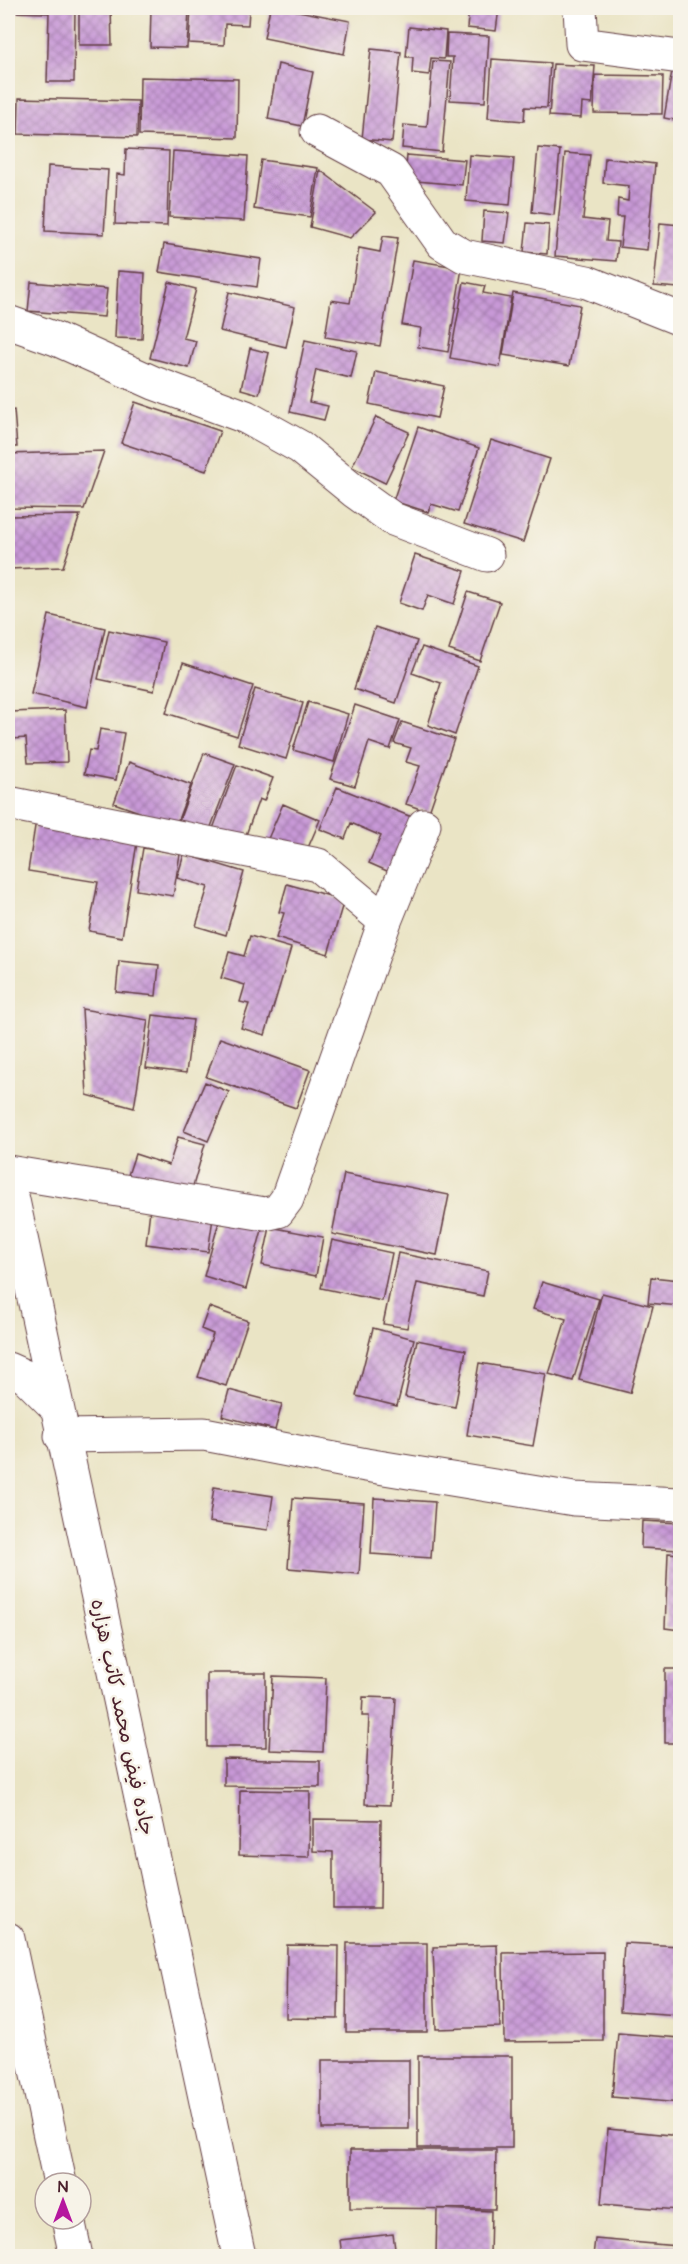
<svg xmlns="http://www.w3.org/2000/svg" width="688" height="2264" font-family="'Architects Daughter','Playpen Sans Arabic',sans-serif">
	<defs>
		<pattern id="building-cross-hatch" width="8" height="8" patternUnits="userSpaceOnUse" patternTransform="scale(1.5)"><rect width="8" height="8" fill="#c899d7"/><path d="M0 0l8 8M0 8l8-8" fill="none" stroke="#a47caf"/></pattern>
	</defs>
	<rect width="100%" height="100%" fill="#f7f3e8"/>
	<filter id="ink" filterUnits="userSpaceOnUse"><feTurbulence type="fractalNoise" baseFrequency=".0167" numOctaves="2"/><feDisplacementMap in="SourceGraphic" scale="12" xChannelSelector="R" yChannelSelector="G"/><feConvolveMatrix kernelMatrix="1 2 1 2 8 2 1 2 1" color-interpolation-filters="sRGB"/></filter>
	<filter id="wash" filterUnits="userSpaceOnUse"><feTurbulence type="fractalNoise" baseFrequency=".008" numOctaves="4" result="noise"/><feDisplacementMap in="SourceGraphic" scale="24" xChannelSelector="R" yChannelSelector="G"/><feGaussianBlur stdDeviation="1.35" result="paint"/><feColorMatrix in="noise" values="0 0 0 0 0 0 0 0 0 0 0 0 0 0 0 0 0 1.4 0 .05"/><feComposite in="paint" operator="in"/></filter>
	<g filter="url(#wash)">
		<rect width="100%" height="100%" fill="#eae4c5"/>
		<g id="blocks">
			<!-- building -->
			<path fill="url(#building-cross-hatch)" d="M8 8H75L74 82H47L49 13 8 12Z
				M79 8H111L112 45H79Z
				M151 8H189L187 48 150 47Z
				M191 8H262V10H249L248 25 225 24 224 45 189 43Z
				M270 8H283L350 21 344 54 264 38Z
				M469 8H499L496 31 467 28Z
				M409 27 446 31 444 59 431 58 429 75 412 73 413 57H406Z
				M447 34 489 36 485 102 450 100 453 57H446Z
				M371 49 401 52 392 142 362 139Z
				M492 59 550 63 547 108 525 107 524 121 488 118Z
				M674 59 680 60V121L664 118Z
				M433 61 450 62 442 152 402 148 404 125 427 127Z
				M278 64 313 72 302 126 268 119Z
				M553 64 595 66 592 104 582 103 581 118 549 116Z
				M595 75 663 76 662 114 594 113Z
				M140 77 238 79 237 138 139 135Z
				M19 98 138 101 137 137 18 134Z
				M538 148 560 150 554 215 532 212Z
				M126 149 169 151 167 226 115 224 117 174 125 175Z
				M173 151 248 156 244 221 169 217Z
				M565 153 590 155 583 219 608 222 606 241 618 242 616 261 555 256Z
				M407 155 465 160 462 185 405 180Z
				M469 155 514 158 510 205 466 201Z
				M605 158 655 164 647 250 620 247 623 217H617L618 199 628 201 629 186 603 183Z
				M261 160 318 168 310 217 254 209Z
				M48 166 108 170 104 234 45 231Z
				M320 170 376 212 350 238 310 227Z
				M484 211 509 213 505 243 482 241Z
				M527 223 549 225 547 254 524 252Z
				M660 223 680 225 679 288 654 286Z
				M383 236 398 238 380 346 325 337 331 300 350 303 359 248 380 252Z
				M164 244 261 259 257 287 159 272Z
				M413 260 462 268 448 352 418 347 421 328 402 325Z
				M118 271 145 273 142 339 115 338Z
				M31 282 107 289 104 317 28 311Z
				M169 282 196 289 183 338 196 341 189 368 150 358Z
				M464 282 485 286 483 293 511 298 500 367 450 358Z
				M229 292 295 307 286 347 220 331Z
				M513 293 580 305 569 366 503 355Z
				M305 340 357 351 351 378 316 370 309 402 328 406 324 420 290 412Z
				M250 348 269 353 259 394 241 389Z
				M376 372 444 386 437 418 369 404Z
				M135 402 220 431 206 471 121 443Z
				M14 410 17 447H8V411Z
				M376 417 409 432 385 483 352 467Z
				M418 427 479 448 458 512 431 504 428 512 393 501Z
				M491 440 550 459 523 542 464 524Z
				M104 451 84 509 8 508V454Z
				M80 515 63 567 8 569V516Z
				M415 555 465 571 454 604 428 595 422 611 399 603Z
				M468 592 500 602 480 661 449 650Z
				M49 615 105 628 87 707 31 694Z
				M375 627 417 641 396 703 354 689Z
				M109 630 164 642 154 691 98 679Z
				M422 647 478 666 455 735 428 725 441 683 412 673Z
				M183 663 253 686 237 736 166 713Z
				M255 689 303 703 286 759 238 744Z
				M308 702 348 714 334 762 293 750Z
				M355 705 400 720 390 749 369 742 355 786 330 779Z
				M65 710 67 762 28 763 26 738 12 739 10 712Z
				M402 722 454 739 429 812 406 804 420 766 406 762 411 748 394 743Z
				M100 729 124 733 116 780 84 774 89 750 96 751Z
				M204 753 235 764 209 832 179 821Z
				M129 762 191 785 176 825 114 803Z
				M237 765 273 778 264 801 259 799 242 846 211 834Z
				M337 787 419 820 396 875 369 863 381 836 351 823 345 839 320 829Z
				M283 804 320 820 304 857 267 841Z
				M36 820 138 836 122 937 89 931 98 882 28 871Z
				M143 848 180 854 173 896 136 890Z
				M184 854 244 872 226 935 196 926 208 887 177 878Z
				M287 884 344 900 328 954 276 938 284 913 279 912Z
				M250 936 291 948 265 1035 241 1028 249 1004 240 1002 245 985 221 978 229 952 244 956Z
				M119 961 159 965 156 996 116 992Z
				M82 1009 148 1020 134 1108 87 1095Z
				M153 1015 193 1020 186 1073 146 1068Z
				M220 1038 310 1070 296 1108 206 1077Z
				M205 1082 229 1092 208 1141 184 1131Z
				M178 1137 205 1144 191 1193 128 1175 135 1154 169 1165Z
				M344 1174 449 1195 437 1255 332 1234Z
				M150 1210 213 1218 208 1252 146 1244Z
				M220 1218 262 1230 246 1289 204 1276Z
				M270 1227 323 1237 316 1276 262 1265Z
				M332 1240 392 1253 382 1301 321 1288Z
				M398 1253 488 1271 483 1296 417 1283 407 1328 383 1324Z
				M651 1277 680 1280V1306L648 1303Z
				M542 1282 599 1299 573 1381 549 1374 566 1319 533 1309Z
				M602 1293 653 1306 630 1393 579 1380Z
				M209 1307 248 1321 226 1386 198 1377 213 1334 201 1329Z
				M373 1328 414 1339 397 1406 356 1396Z
				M417 1340 466 1350 455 1407 405 1397Z
				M479 1363 546 1374 533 1446 467 1435Z
				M229 1390 282 1404 275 1430 222 1416Z
				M214 1487 273 1496 268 1530 209 1522Z
				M293 1498 364 1503 359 1574 288 1568Z
				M374 1498 435 1502 431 1558 371 1554Z
				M642 1521 680 1523V1550L641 1548Z
				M668 1553 680 1554V1630L665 1628Z
				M665 1669H680V1743H665Z
				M207 1673H266V1747H207Z
				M273 1676 326 1678 323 1752 269 1750Z
				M363 1697 396 1698 390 1805 365 1804 369 1716H362Z
				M224 1759 320 1761V1787L224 1786Z
				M240 1790 310 1791 309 1857 239 1855Z
				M313 1819 381 1820 380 1908H333V1852L313 1851Z
				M347 1943H427V2032H346Z
				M624 1943 680 1946V2015L620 2011Z
				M287 1945 339 1946 338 2019 286 2018Z
				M497 1945 500 2027 436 2029 433 1947Z
				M603 1952V2041L504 2042 503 1953Z
				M618 2033 680 2038V2103L612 2097Z
				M418 2056H512V2148H418Z
				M322 2060H409V2129H322Z
				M608 2129 680 2136 679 2210 601 2204Z
				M350 2150H496L495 2209 350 2208Z
				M437 2209 491 2211 490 2256H436Z
				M393 2234 396 2256H342L340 2240Z
				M595 2239 677 2246 676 2256H593Z"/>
		</g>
	</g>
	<g filter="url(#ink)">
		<use href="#blocks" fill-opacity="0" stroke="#623d42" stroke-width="1.5"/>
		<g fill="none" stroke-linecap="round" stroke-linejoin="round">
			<!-- minor casing -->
			<g stroke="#623d42" stroke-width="35">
				<path id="minor" d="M580 8 582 44 680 57
					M317 131 391 171 442 243 464 256 587 282 680 319
					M8 322 56 339 154 383 246 417 300 447 354 491 393 519 487 555
					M8 803 318 865 385 921
					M8 1172 265 1214 278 1211 287 1199 385 921 424 825
					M61 1436 204 1434 366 1465 574 1499 680 1504"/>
			</g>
			<!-- primary casing -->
			<g stroke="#623d42" stroke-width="35">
				<path id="primary" d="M8 1177 239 2256
					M8 1369 26 1377 55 1406
					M8 1939 60 2183
					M68 2219 76 2256"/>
			</g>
			<!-- minor -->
			<use href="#minor" stroke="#fff" stroke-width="33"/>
			<!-- primary -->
			<use href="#primary" stroke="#fff" stroke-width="33"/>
		</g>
	</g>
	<g text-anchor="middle" stroke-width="5" stroke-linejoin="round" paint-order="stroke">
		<!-- street labels -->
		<g font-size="20" fill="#4a1f2b" stroke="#f7f3e8">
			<text transform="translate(123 1717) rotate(78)" y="7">جاده فیض محمد کاتب هزاره</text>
		</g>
	</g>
	<!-- margin -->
	<rect width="688" height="2264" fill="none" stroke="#f7f3e8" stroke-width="30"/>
	<!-- north arrow -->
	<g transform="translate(63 2201)"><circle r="28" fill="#f7f3e8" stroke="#b29e9c" stroke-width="1.5"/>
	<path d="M0-4.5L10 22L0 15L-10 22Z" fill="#b5179e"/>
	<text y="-9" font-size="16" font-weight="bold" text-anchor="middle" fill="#4a1f2b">N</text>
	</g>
</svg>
